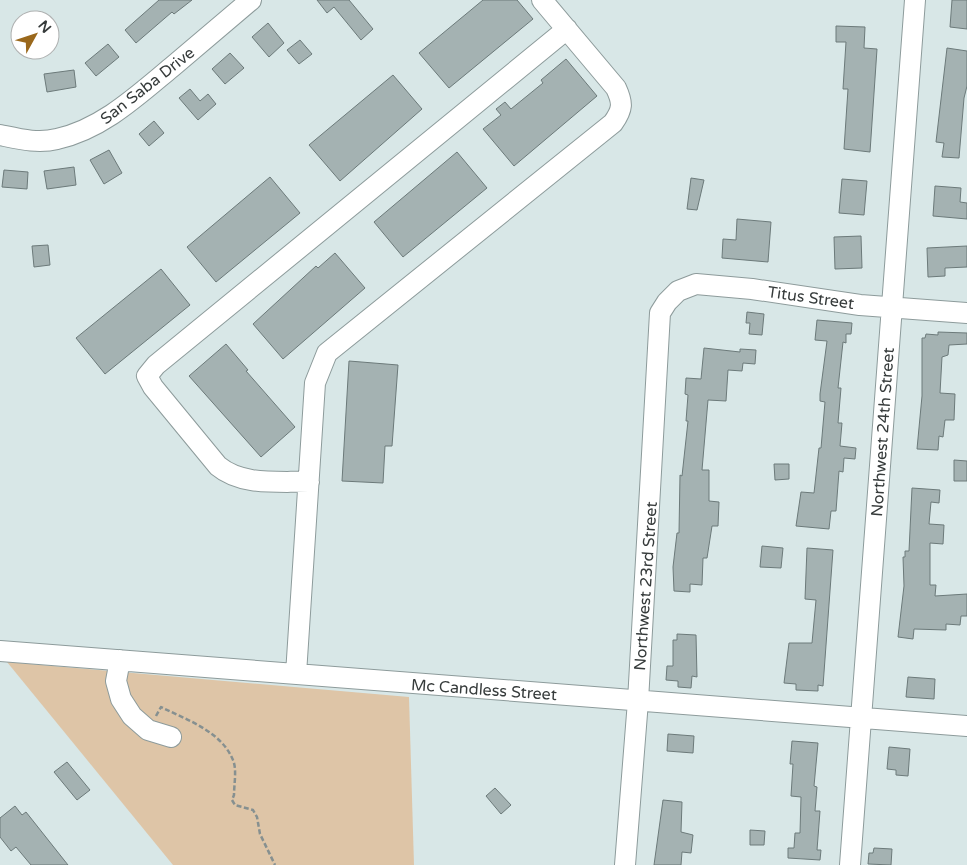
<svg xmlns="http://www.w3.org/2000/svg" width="967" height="865" font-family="'Varela Round',sans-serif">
	<rect width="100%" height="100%" fill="#d8e7e7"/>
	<!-- green -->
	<path fill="#dec5a7" d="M7 662 409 697 414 865H173Z"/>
	<!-- building -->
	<path fill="#a4b2b2" stroke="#6c7a7a" d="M159 0H192L174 14 172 12 136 43 125 30Z
		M317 0H349L373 29 361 40 334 7 327 13Z
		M483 0H517L533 19 449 88 419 53Z
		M952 0H967V29L950 27Z
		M268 23 284 43 269 57 252 37Z
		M836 26 865 27 864 48 877 49 870 152 844 149 848 89H843L846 42H836Z
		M300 40 312 54 299 64 287 50Z
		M108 44 119 57 96 76 85 63Z
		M947 48 967 51V86L964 98 959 158 942 157 944 143 936 142Z
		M230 53 244 68 225 84 212 69Z
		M566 59 597 96 514 166 483 129 501 115 496 109 505 102 511 109 543 83 541 80Z
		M74 70 76 87 47 92 44 74Z
		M393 75 422 109 340 181 309 145Z
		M190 89 200 101 208 94 216 104 198 120 179 98Z
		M154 121 164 133 149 146 139 134Z
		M109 150 122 173 104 184 90 160Z
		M457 152 487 188 403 257 374 222Z
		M74 167 76 185 47 189 44 171Z
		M4 170 28 172 27 189 2 187Z
		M270 177 300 213 216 282 187 247Z
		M691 178 704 180 697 210 687 209Z
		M842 179 867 181 864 215 839 213Z
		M935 186 961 188 960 202 967 203V219L933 216Z
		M737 219 771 222 768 262 722 258 723 239 736 240Z
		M861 236 862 268 835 269 834 237Z
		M48 245 50 265 34 267 32 246Z
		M967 246V267L945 268V276L928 277 927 248Z
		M335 253 365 288 283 359 253 324 316 266 318 268Z
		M161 269 190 305 105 374 76 338Z
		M747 312 764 314 762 335 749 334 750 323H746Z
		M817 320 852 323 851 334H846V343L843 342 838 388H841L838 423H842L840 446 856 448 855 459 844 458 843 472 839 471 836 511H831L829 529 796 526 801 492 814 493 819 448H821L825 402 820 401V394L827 341 815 340Z
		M938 332 967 333V344L949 345 948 355 942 357 940 393 955 394 954 420H945L943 437 939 436 938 450 917 449 922 396V338H925L926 334 938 335Z
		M226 344 248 370 246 371 295 427 261 457 189 376Z
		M704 348 740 352V349L756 350 755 364 743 363 742 371 728 370 726 401 708 400 702 470H709V501L719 502 718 526H712L707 558H703L702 585 690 584V592L674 591 673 567 677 533H679L680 475 682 476 688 421H686L688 395 685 394 686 378 701 379Z
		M349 361 398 365 392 446H385L383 483 342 481Z
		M954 460 967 461V481H954Z
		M774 464H789V479L775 480Z
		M912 488 940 490 939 503 931 502 929 524 944 525 943 544 930 543V585H936L935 596 967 594V616H961L960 625 946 624V630L914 629 913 639 898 637 904 586 903 557H905V551H909Z
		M762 546 783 548 781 568 760 567Z
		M807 548 833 550 823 686 818 685V691L796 690V684L784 683 789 643H812L816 600 805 599Z
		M677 634 696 635 697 677 692 676 691 688 678 687V681L666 680 667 666H673V640H677Z
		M908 677 935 679 934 699 906 697Z
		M668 734 694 736 693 753 667 751Z
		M792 741 818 743 814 786 817 787 815 811H820L817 850H821L820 860 788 858V848H794L795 833H800L801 797 791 796 793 764H790Z
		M889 747 910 749 908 776 896 775V770L887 769Z
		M67 762 90 790 77 800 54 772Z
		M495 788 511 805 501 814 486 796Z
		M663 800 682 802 681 832 693 835 691 853 682 852 681 865H654Z
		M15 806 22 815 26 812 68 865H31L16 847 11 851 0 837V818Z
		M750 830 765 831 764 845H750Z
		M874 848 892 849 891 865 868 864 869 853H873Z"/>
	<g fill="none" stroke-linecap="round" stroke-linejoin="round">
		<!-- minor casing -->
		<g stroke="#8d9b9b" stroke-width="22">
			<path id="minor" d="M0 135C19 139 38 144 57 139 102 129 137 96 172 67 199 44 225 22 251 0
				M309 482C278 481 242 486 218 466L153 387 147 376 156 365 567 29
				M0 651 967 726
				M120 660 116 681 121 699 132 716 148 730 171 737
				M296 674 315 383 327 353 613 123C623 109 623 103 616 88L542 0
				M625 865 638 701 660 313 667 302 678 291 696 284 752 289 860 305 967 313
				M850 865 915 0"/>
		</g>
		<!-- path -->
		<path stroke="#869090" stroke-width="2.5" stroke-dasharray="5 2.5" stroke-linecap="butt" d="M156 716 161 707C187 720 221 731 233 760 237 769 234 785 234 795L232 800 235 805 253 810 257 817 260 834 275 865"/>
		<!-- minor -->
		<use href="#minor" stroke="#fff" stroke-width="20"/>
	</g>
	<g text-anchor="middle" stroke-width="4" stroke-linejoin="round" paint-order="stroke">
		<!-- street labels -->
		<g font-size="16" fill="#363b3b" stroke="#fff">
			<text transform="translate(147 85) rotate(-38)" y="6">San Saba Drive</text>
			<text transform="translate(811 297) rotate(8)" y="6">Titus Street</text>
			<text transform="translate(882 432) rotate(-86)" y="6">Northwest 24th Street</text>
			<text transform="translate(645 586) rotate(-86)" y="6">Northwest 23rd Street</text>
			<text transform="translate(484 689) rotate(4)" y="6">Mc Candless Street</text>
		</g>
	</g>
	<!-- north arrow -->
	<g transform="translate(35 35) rotate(50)"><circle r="24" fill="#ffffff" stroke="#afb1b1"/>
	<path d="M0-4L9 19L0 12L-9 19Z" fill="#9a681c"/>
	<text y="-8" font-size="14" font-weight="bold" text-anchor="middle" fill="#363b3b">N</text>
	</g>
</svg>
